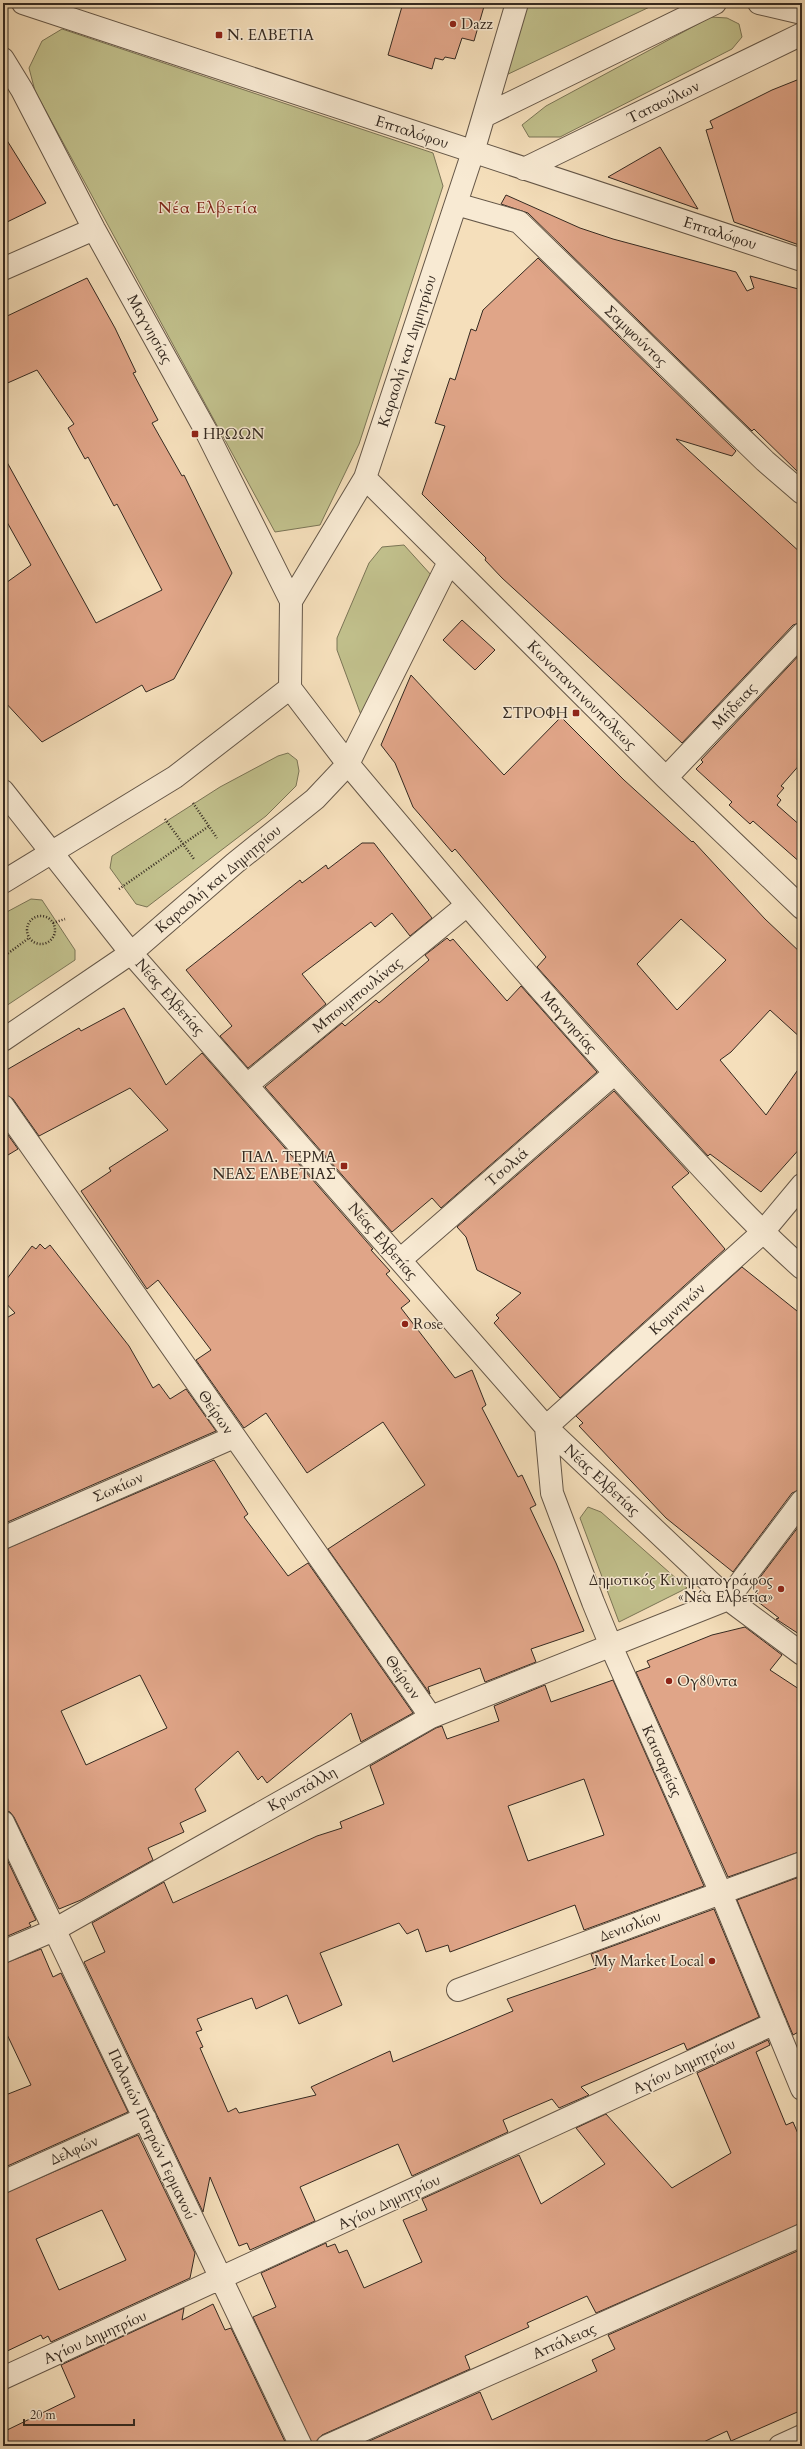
<svg xmlns="http://www.w3.org/2000/svg" width="805" height="2449" font-family="Cardo,serif">
	<rect width="100%" height="100%" fill="#f5dfbb"/>
	<filter id="stains"><feTurbulence type="fractalNoise" baseFrequency=".005" numOctaves="4"/><feColorMatrix values="0 0 0 0 .2 0 0 0 0 .09 0 0 0 0 .02 0 0 0 .5 -.17"/></filter>
	<radialGradient id="worn" r=".72"><stop offset=".6" stop-color="#630" stop-opacity="0"/><stop offset="1" stop-color="#630" stop-opacity=".3"/></radialGradient>
	<!-- green -->
	<path fill="#c1c08c" stroke="#7b7556" d="M524 3H658L502 77Z
		M711 17 727 18 739 24 742 37 732 49 560 137H529L522 125 546 106Z
		M62 29 433 153 443 186 359 444 320 525 275 532 35 91 29 68 42 41Z
		M404 545 432 576 361 715 337 650V638L369 563 382 547Z
		M288 753 297 760 299 771 296 786 266 816 147 907 136 904 110 868 112 856 220 787 278 756Z
		M31 899 42 900 75 950V960L3 1008V914Z
		M588 1507 601 1512 687 1588 619 1622 580 1518Z"/>
	<!-- building -->
	<path fill="#e0a588" stroke="#352a21" fill-rule="evenodd" d="M403 3H485L474 41 462 38 455 59 445 57 443 60 435 58 432 69 388 55Z
		M802 78V246L734 222 706 130 713 128 710 121 772 90Z
		M3 134 46 203 3 224Z
		M660 147 698 209 608 177Z
		M506 195 580 228 613 239 736 272 747 291 754 288 750 276 802 290V476L754 429 752 431 528 213 501 204Z
		M538 258 736 451 732 456 676 439 802 554V622L793 625 682 743 502 578 485 560 486 558 422 494 445 426 435 423 450 378 455 380 471 329 476 331 483 310Z
		M87 278 115 328 136 372 133 373 158 420 152 423 182 476 184 475 232 573 174 679 146 692 142 685 42 742 3 700V585L31 565 3 515V455L96 623 162 590 117 504 114 506 88 457 85 459 68 428 74 424 37 370 3 385V318Z
		M462 620 495 650 475 670 443 640Z
		M802 652V762L781 786 784 788 777 796 781 800 777 805 802 827V864L753 821 750 824 729 805 732 802 696 769 703 762 701 760Z
		M411 675 504 775 561 717 624 780 692 842 693 841 765 919 802 954V1039L770 1010 731 1052 720 1060 766 1115 802 1064V1146L761 1192 710 1154 708 1156 625 1065 537 967 546 957 455 849 452 852 413 807 395 763 381 745ZM681 919 726 960 677 1010 637 964Z
		M362 843H374L432 918 410 936 392 913 375 927 371 922 302 974 326 1004 248 1068 220 1036 232 1026 186 970 300 880 302 883 326 865 328 869Z
		M447 938 450 941 453 939 507 1001 521 986 597 1072 441 1208 432 1198 392 1232 265 1087 342 1023 345 1026 376 1000 379 1003 429 960 425 955Z
		M124 1008 166 1085 202 1053 373 1249 371 1250 390 1271 386 1274 410 1301 401 1308 455 1378 472 1370 486 1405 482 1408 518 1477 522 1475 536 1505 530 1508 556 1563 584 1631 531 1649 536 1662 485 1682 480 1668 428 1687 430 1694 328 1549 425 1485 383 1422 307 1473 266 1413 244 1428 196 1360 211 1350 158 1280 147 1289 81 1191 111 1171 109 1168 168 1130 130 1088 39 1136 13 1099 3 1094V1072L79 1028 81 1031Z
		M614 1091 689 1173 672 1187 725 1249 560 1398 494 1323 499 1318 496 1315 521 1293 477 1270 466 1237 457 1227Z
		M3 1128 18 1149 3 1158Z
		M40 1244 45 1249 50 1245 129 1346 153 1388 159 1384 170 1399 186 1389 216 1431 3 1524V1320L15 1313 3 1300V1284L32 1246 36 1249Z
		M742 1267 802 1315V1489L792 1493 733 1572 666 1518 579 1426 583 1423 576 1416Z
		M214 1460 248 1514 244 1517 288 1576 308 1563 413 1713 361 1742 351 1713 267 1783 262 1776 258 1780 238 1751 195 1789 206 1811 180 1823 184 1832 148 1848 153 1860 81 1900 59 1909 14 1817 10 1812 3 1810V1550ZM140 1675 167 1728 86 1765 61 1711Z
		M802 1522V1636L776 1619 779 1618 753 1598 758 1593 752 1588Z
		M745 1627 782 1655 770 1670 802 1691V1851L728 1877 636 1672 650 1667 647 1661 712 1635Z
		M613 1680 704 1886 584 1930 575 1905 450 1952 448 1945 426 1952 418 1929 407 1934 399 1923 320 1953 342 2005 299 2024 287 1995 256 2009 252 1998 197 2019 202 2030 196 2032 203 2047 200 2048 228 2112 236 2108 239 2113 316 2095 311 2087 390 2051 393 2062 513 2011 507 1999 596 1968 591 1954 714 1909 759 2017 687 2050 684 2043 581 2087 589 2095 559 2108 552 2099 503 2120 508 2132 412 2176 398 2144 300 2187 315 2221 250 2250 247 2243 239 2246 210 2177 203 2212 84 1962 105 1952 92 1923 164 1882 173 1903 317 1836 342 1828 340 1822 384 1804 370 1766 436 1728 442 1726 447 1739 499 1721 494 1706 545 1685 551 1702ZM584 1779 604 1835 528 1861 508 1806Z
		M3 1851 36 1920 29 1923 31 1926 3 1938Z
		M802 1876V2030L793 2035 737 1900Z
		M41 1949 53 1977 61 1973 128 2112 3 2168V2096L31 2085 3 2026V1964Z
		M768 2040 770 2045 756 2052 786 2125 793 2122 802 2143V2223L596 2313 587 2296 527 2323 529 2327 465 2356 470 2369 322 2435 313 2446 253 2317 276 2307 261 2273 326 2243 327 2247 335 2244 339 2253 347 2250 364 2288 422 2262 403 2220 427 2210 422 2199 519 2155 541 2204 605 2164 576 2128 606 2114 672 2188 731 2153 697 2073Z
		M138 2135 195 2253 190 2278 51 2342 48 2336 43 2339 41 2335 3 2353V2194ZM102 2210 126 2260 59 2290 36 2239Z
		M802 2249V2410L731 2441 727 2431 695 2446H358L480 2392 492 2420 597 2371 592 2360 615 2349 608 2335Z
		M213 2304 225 2330 231 2328 287 2446H3V2432L75 2397 61 2365 184 2308 182 2320Z"/>
	<g fill="none" stroke-linecap="round" stroke-linejoin="round">
		<!-- minor casing -->
		<g stroke="#655748" stroke-width="24">
			<path id="minor" d="M23 3 802 260
				M759 3 802 13
				M3 59 22 90 94 229 205 429 291 601
				M484 116 715 3
				M524 169 802 34
				M456 204 519 222 765 461 802 493
				M3 269 94 229
				M365 478 666 778 802 908
				M449 562 348 764C448 883 549 1002 655 1117 703 1169 749 1221 802 1268
				M666 778 802 634
				M3 791 131 953 546 1427 728 1599 802 1654
				M3 882 175 777 290 688
				M3 1040 131 953 235 863 315 799 348 764 290 688 291 601 365 478 473 152 517 3
				M247 1085 467 905
				M3 1106 431 1717
				M400 1260 615 1073
				M546 1427 552 1493 593 1602 611 1646 721 1893 802 2089
				M546 1427 762 1233 802 1185
				M3 1538 234 1437
				M3 1822 301 2446
				M3 1952 54 1930 431 1717 728 1599 802 1501
				M458 1990 802 1863
				M3 2182 145 2118
				M3 2378 775 2023
				M327 2446 802 2235
				M780 2446 802 2436"/>
		</g>
		<!-- path -->
		<path stroke="#352a21" stroke-width="2.5" stroke-dasharray="1 2" stroke-linecap="butt" d="M193 803 217 838
			M165 819 194 859
			M119 889 209 826
			M27 930a14 14 0 1 1 28 0a14 14 0 1 1-28 0Z
			M53 923 65 919
			M3 957 29 938"/>
		<!-- minor -->
		<use href="#minor" stroke="#f8ead3" stroke-width="22"/>
	</g>
	<!-- markers -->
	<g fill="#8f2418" stroke="#f8ead3" stroke-width="1.5">
		<circle cx="453" cy="24" r="4"/>
		<rect x="215" y="31" width="8" height="8" rx="2"/>
		<rect x="191" y="430" width="8" height="8" rx="2"/>
		<rect x="572" y="709" width="8" height="8" rx="2"/>
		<rect x="340" y="1162" width="8" height="8" rx="2"/>
		<circle cx="405" cy="1324" r="4"/>
		<circle cx="781" cy="1589" r="4"/>
		<circle cx="669" cy="1681" r="4"/>
		<circle cx="712" cy="1961" r="4"/>
	</g>
	<g text-anchor="middle" stroke-width="3" stroke-linejoin="round" paint-order="stroke">
		<!-- poi labels -->
		<g font-size="15" fill="#352a21" stroke="#f8ead3" text-anchor="start">
			<text x="461" y="29">Dazz</text>
			<text x="227" y="40">Ν. ΕΛΒΕΤΙΑ</text>
			<text x="203" y="439">ΗΡΩΩΝ</text>
			<text x="568" y="718" text-anchor="end">ΣΤΡΟΦΗ</text>
			<text x="336" y="1162" text-anchor="end">ΠΑΛ. ΤΕΡΜΑ<tspan x="336" dy="17">ΝΕΑΣ ΕΛΒΕΤΙΑΣ</tspan></text>
			<text x="413" y="1329">Rose</text>
			<text x="773" y="1585" text-anchor="end">Δημοτικός Κινηματογράφος<tspan x="773" dy="17">«Νέα Ελβετία»</tspan></text>
			<text x="677" y="1686">Ογ80ντα</text>
			<text x="704" y="1966" text-anchor="end">My Market Local</text>
		</g>
		<!-- street labels -->
		<g font-size="15" fill="#352a21" stroke="#f8ead3">
			<text transform="translate(663 102) rotate(-26)" y="5">Ταταούλων</text>
			<text transform="translate(412 132) rotate(18)" y="5">Επταλόφου</text>
			<text transform="translate(720 233) rotate(18)" y="5">Επταλόφου</text>
			<text transform="translate(150 329) rotate(61)" y="5">Μαγνησίας</text>
			<text transform="translate(636 336) rotate(44)" y="5">Σαμψούντος</text>
			<text transform="translate(407 351) rotate(-72)" y="5">Καραολή και Δημητρίου</text>
			<text transform="translate(582 695) rotate(45)" y="5">Κωνσταντινουπόλεως</text>
			<text transform="translate(734 706) rotate(-47)" y="5">Μήδειας</text>
			<text transform="translate(218 879) rotate(-40)" y="5">Καραολή και Δημητρίου</text>
			<text transform="translate(357 995) rotate(-39)" y="5">Μπουμπουλίνας</text>
			<text transform="translate(170 997) rotate(49)" y="5">Νέας Ελβετίας</text>
			<text transform="translate(569 1022) rotate(49)" y="5">Μαγνησίας</text>
			<text transform="translate(507 1167) rotate(-41)" y="5">Τσολιά</text>
			<text transform="translate(383 1241) rotate(49)" y="5">Νέας Ελβετίας</text>
			<text transform="translate(677 1309) rotate(-42)" y="5">Κομνηνών</text>
			<text transform="translate(216 1412) rotate(55)" y="5">Θείρων</text>
			<text transform="translate(602 1480) rotate(43)" y="5">Νέας Ελβετίας</text>
			<text transform="translate(118 1487) rotate(-24)" y="5">Σωκίων</text>
			<text transform="translate(403 1677) rotate(55)" y="5">Θείρων</text>
			<text transform="translate(662 1761) rotate(66)" y="5">Καισαρείας</text>
			<text transform="translate(302 1789) rotate(-29)" y="5">Κρυστάλλη</text>
			<text transform="translate(630 1926) rotate(-20)" y="5">Δενισλίου</text>
			<text transform="translate(684 2066) rotate(-25)" y="5">Αγίου Δημητρίου</text>
			<text transform="translate(152 2134) rotate(65)" y="5">Παλαιών Πατρών Γερμανού</text>
			<text transform="translate(74 2150) rotate(-24)" y="5">Δελφών</text>
			<text transform="translate(389 2202) rotate(-25)" y="5">Αγίου Δημητρίου</text>
			<text transform="translate(95 2337) rotate(-24)" y="5">Αγίου Δημητρίου</text>
			<text transform="translate(564 2341) rotate(-24)" y="5">Αττάλειας</text>
		</g>
		<!-- neighbourhood labels -->
		<g font-size="16" letter-spacing="1" fill="#7a1f14" stroke="#f8ead3">
			<text x="208" y="213">Νέα Ελβετία</text>
		</g>
	</g>
	<!-- margin -->
	<rect width="805" height="2449" fill="none" stroke="#f5dfbb" stroke-width="16"/>
	<rect x="4" y="4" width="797" height="2441" fill="none" stroke="#352a21" stroke-width="2"/>
	<rect x="8" y="8" width="789" height="2433" fill="none" stroke="#352a21"/>
	<!-- scale -->
	<path d="M24 2419v6h110v-6" fill="none" stroke="#352a21" stroke-width="2"/>
	<text x="30" y="2419" font-size="12" fill="#352a21" stroke="#f8ead3" stroke-width="3" paint-order="stroke">20 m</text>
	<rect width="100%" height="100%" filter="url(#stains)"/>
	<rect width="100%" height="100%" fill="url(#worn)"/>
</svg>
